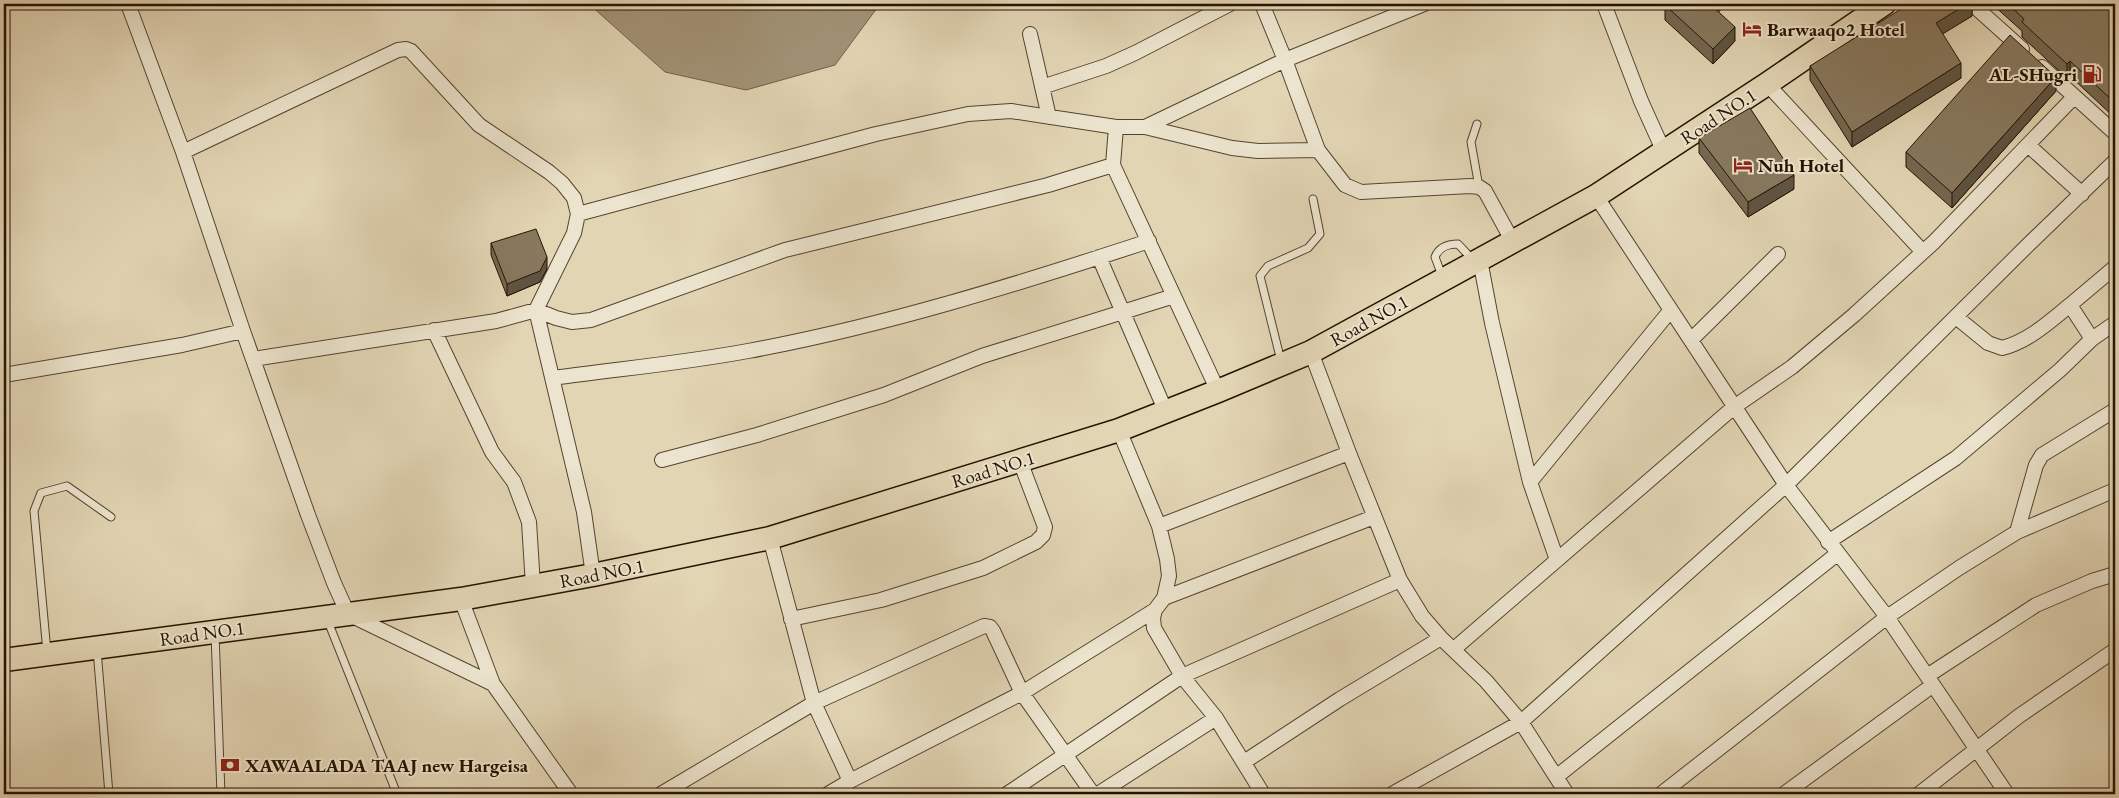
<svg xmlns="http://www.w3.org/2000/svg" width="2119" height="798" font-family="'EB Garamond',serif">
	<rect width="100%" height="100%" fill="#e2d5b4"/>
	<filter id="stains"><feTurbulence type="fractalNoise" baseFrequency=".004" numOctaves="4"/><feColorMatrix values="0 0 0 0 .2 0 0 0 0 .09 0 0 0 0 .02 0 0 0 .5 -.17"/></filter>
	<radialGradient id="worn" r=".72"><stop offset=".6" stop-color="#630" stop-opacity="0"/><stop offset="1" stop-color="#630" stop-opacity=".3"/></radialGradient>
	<!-- water -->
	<path fill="#a29377" stroke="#706048" d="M589 4H880L835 65 746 90 665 72Z"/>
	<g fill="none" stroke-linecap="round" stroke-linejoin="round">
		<!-- service casing -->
		<g stroke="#54442e" stroke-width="9">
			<path id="service" d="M1477 124 1471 142 1479 187
				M1442 276 1435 257C1439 247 1447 244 1458 244L1473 260
				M1281 361 1260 276 1268 266 1308 248 1320 234 1313 199
				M327 619 397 794
				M215 634 221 794
				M97 650 109 794
				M47 652 34 511 41 493 67 486 111 517"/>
		</g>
		<!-- minor casing -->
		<g stroke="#54442e" stroke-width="16">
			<path id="minor" d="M128 4 183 152 243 331 308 515 334 583 348 614 493 684
				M1262 4 1285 60 1318 150 1345 185 1361 192 1470 186 1479 187 1485 191 1513 242
				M1604 4 1641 101 1664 152
				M1972 4 2022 49
				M1030 34 1049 117
				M2042 67 2115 133
				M1767 84 1923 252
				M1042 87 1106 66 1135 53 1230 4
				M1116 127 1113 165 1218 391
				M1145 127 1285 60 1424 4
				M2028 145 2082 194
				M183 152 398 50 406 49 411 51 479 125 549 172 562 183 574 198 578 214 574 233 536 310 584 512 593 575
				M1596 196 1786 485 1887 617 2007 794
				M578 214 876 134 968 114 1011 111 1116 127H1145L1232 148 1258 151 1318 150
				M1099 257 1166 412
				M1480 260 1492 323 1530 482 1557 560
				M1956 317 1988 343 2002 348C2029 341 2049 322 2070 305
				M434 330 492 452 514 482 529 522 533 586
				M2092 339 2070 305 2115 267
				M1691 340 1778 254
				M1311 352 1349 453 1400 580 1422 616 1441 638 1486 681 1521 722 1567 794
				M253 359 496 321 536 310 556 318 572 322 591 320 785 250 1048 185 1113 165
				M4 375 182 345 243 331
				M553 378C618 369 684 363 748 351 884 326 1018 284 1149 241
				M1119 430 1159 526 1167 559 1169 576 1164 598 1155 610 1153 618 1154 628 1182 676 1216 718 1263 794
				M662 460 757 435 884 395 982 356 1174 296
				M1530 482 1670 311
				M1159 526 1349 453
				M2017 532 2036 465 2042 455 2115 410
				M770 538 814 703 850 781
				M1828 542 1956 458 2060 370 2092 339 2115 323
				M1164 598 1374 517
				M461 599 493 684 571 794
				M791 619 881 600 983 568 1036 542 1043 535 1045 527 1020 461
				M1454 649 1734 407 1792 367 1854 315 1934 242 2074 97
				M1927 676 2036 605 2092 581 2115 574
				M1244 762 1340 699 1441 638
				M1556 777 1837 554
				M661 794 814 703 984 626 990 627 993 631 1022 693 1093 794
				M828 794 850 781 1022 693 1155 610
				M1007 794 1182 676 1400 580
				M1098 794 1216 718
				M1392 794 1521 722 1786 485 2029 244 2115 161
				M1661 794 1887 617 1959 568 2017 532 2115 490
				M1784 794 1933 685
				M1919 794 2019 716 2115 650"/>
		</g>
		<!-- trunk casing -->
		<g stroke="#251301" stroke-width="25">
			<path id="trunk" d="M4 660 461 599 593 575 770 538 1119 430 1218 391 1311 352 1596 196 1767 84 1884 4"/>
		</g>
		<!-- service -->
		<use href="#service" stroke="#ece4ce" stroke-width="7"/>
		<!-- minor -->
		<use href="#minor" stroke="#ece4ce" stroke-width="14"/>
		<!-- trunk -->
		<use href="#trunk" stroke="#e2d5b4" stroke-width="22"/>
	</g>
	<!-- wall -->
	<path fill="#746751" stroke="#251301" d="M1666 4H1726L1718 12 1735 41 1713 64 1665 20V5Z
		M1972 4V16L1942 34 1961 78 1852 147 1810 80V66Z
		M1992 4H2103L2105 7 2108 8 2105 4H2115V118L2070 76 2067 78 2022 37V31Z
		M2056 91 1952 208 1906 167V152Z
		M1699 138 1794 189 1748 217 1699 153Z
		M491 243 547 269 540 282 507 296 491 255Z"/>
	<!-- shaded-wall -->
	<path fill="#5e5442" stroke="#251301" d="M1712 4H1726L1711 20V5Z
		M1967 4H1972V16L1936 38V23Z
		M1735 27V41L1713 64V49Z
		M2070 61V76L2067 78V64Z
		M1961 63V78L1852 147V132Z
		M2056 77V91L1952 208V193Z
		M1794 175V189L1748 217V202Z
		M547 257V269L540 282 507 296V284Z"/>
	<!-- building -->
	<path fill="#87785e" stroke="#251301" d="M1666 4H1712L1711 5 1735 27 1713 49 1665 5Z
		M1909 4H1967L1936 23 1961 63 1852 132 1810 66Z
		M2008 4H2103L2105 7 2109 9 2115 8V103L2070 61 2067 64 2022 22 2024 19Z
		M2010 35 2056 77 1952 193 1906 152Z
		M1750 108 1794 175 1748 202 1699 138Z
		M536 229 547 257 540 271 507 284 491 243Z"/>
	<!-- icons -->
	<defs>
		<g id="hotel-bare" transform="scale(1.5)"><path d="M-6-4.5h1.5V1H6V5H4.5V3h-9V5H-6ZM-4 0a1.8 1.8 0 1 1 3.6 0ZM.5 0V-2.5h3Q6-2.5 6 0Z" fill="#8f2418" stroke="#ece4ce" stroke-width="2.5" paint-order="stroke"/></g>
		<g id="fuel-bare" transform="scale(1.5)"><path d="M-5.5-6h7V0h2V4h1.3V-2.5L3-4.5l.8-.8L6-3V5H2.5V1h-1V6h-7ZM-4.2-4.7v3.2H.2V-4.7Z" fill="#8f2418" stroke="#ece4ce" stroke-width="2.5" paint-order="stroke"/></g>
		<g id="bank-bare" transform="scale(1.5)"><path d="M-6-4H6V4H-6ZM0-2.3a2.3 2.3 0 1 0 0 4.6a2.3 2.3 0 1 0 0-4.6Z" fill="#8f2418" stroke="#ece4ce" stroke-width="2.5" paint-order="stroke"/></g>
	</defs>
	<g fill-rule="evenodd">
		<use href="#hotel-bare" x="1752" y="29"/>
		<use href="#fuel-bare" x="2092" y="74"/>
		<use href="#hotel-bare" x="1743" y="165"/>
		<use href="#bank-bare" x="230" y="765"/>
	</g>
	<g text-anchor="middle" stroke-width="4" stroke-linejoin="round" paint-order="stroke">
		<!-- poi labels -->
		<g font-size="19" font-weight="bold" fill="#251301" stroke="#ece4ce" text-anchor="start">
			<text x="1767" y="36">Barwaaqo2 Hotel</text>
			<text x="2077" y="81" text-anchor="end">AL-SHugri</text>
			<text x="1758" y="172">Nuh Hotel</text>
			<text x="245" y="772">XAWAALADA TAAJ new Hargeisa</text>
		</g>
		<!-- street labels -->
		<g font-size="19" fill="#251301" stroke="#ece4ce">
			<text transform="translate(1718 116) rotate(-33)" y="7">Road NO.1</text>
			<text transform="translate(1369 320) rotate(-29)" y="7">Road NO.1</text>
			<text transform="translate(993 469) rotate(-17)" y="7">Road NO.1</text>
			<text transform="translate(602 573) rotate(-11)" y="7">Road NO.1</text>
			<text transform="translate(202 633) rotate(-8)" y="7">Road NO.1</text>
		</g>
	</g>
	<!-- margin -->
	<rect width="2119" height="798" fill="none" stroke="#e2d5b4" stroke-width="20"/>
	<rect x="5" y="5" width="2109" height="788" fill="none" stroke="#251301" stroke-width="2.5"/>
	<rect x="10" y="10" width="2099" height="778" fill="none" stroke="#251301"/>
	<rect width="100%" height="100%" filter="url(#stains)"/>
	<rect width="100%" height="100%" fill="url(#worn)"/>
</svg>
